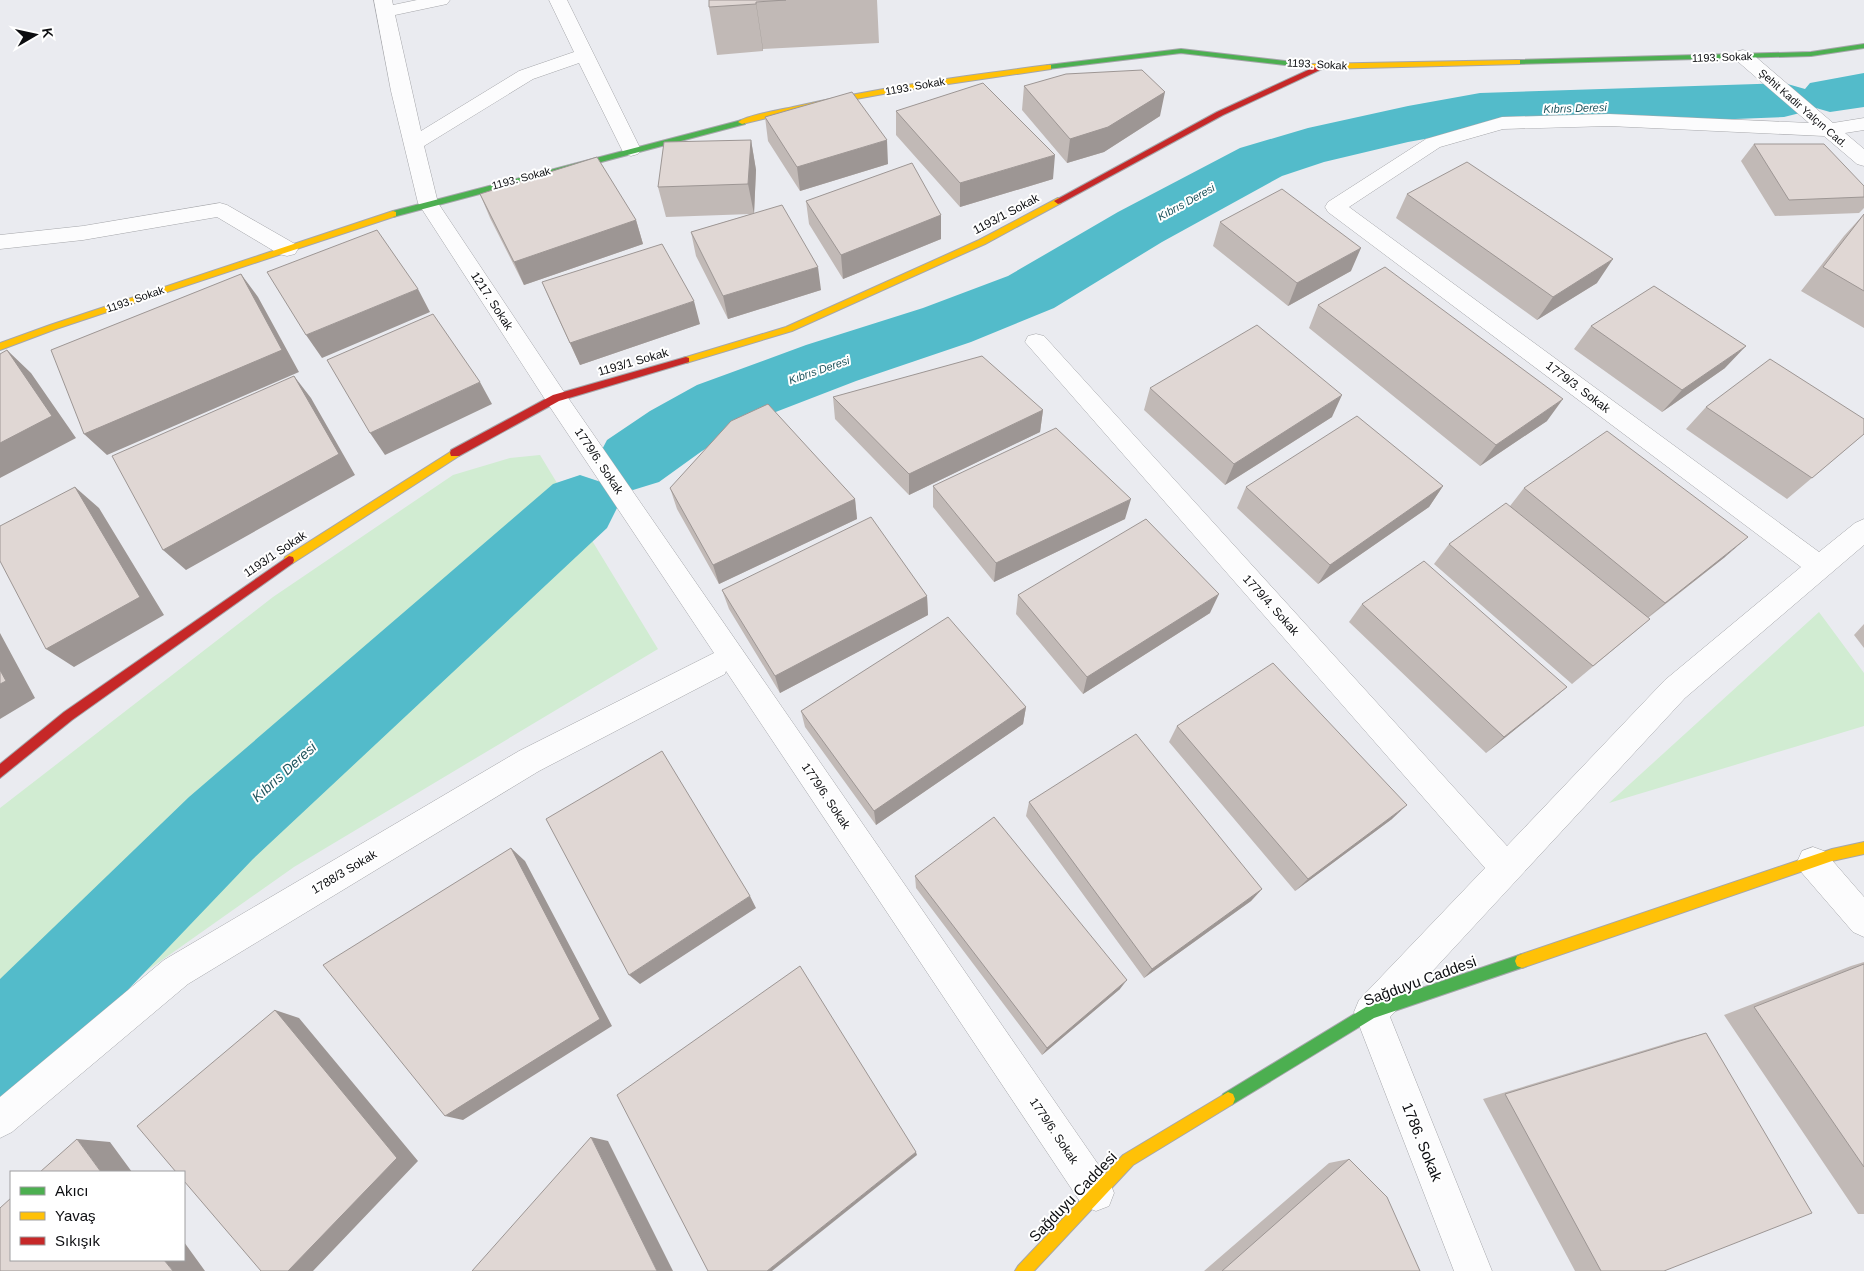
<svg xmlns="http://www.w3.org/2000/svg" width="1864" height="1271" font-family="Helvetica,sans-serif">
	<rect width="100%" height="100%" fill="#eaebf0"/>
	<!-- green -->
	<path fill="#d1ecd2" d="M540 455 658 649 294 867 29 1054 0 1079V808L273 597 453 475 510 458Z
		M1819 612 1864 673V726L1609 803Z"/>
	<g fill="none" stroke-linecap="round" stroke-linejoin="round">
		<!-- river -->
		<path fill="#53bbca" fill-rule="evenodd" d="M1864 73V107L1830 112 1809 106 1804 112 1784 117 1480 129 1408 142 1324 162 1282 176 1162 242 1054 308 971 342 856 381 747 423 702 451 659 482 633 490 607 482 596 461 607 440 650 411 697 385 806 345 923 308 1008 276 1118 212 1240 148 1308 128 1408 106 1480 93 1784 83 1805 89 1810 83Z
			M580 475 607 484 618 506 607 528 253 859 36 1086 0 1101V979L189 797 553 484Z"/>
		<!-- street casing -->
		<g stroke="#a5a6aa" stroke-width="1">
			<path id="street" d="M374 0H392L393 5 417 0H450L447 4 395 15 421 131 519 71 574 52 549 0H567L641 150 638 154 631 156 624 154 579 63 533 79 424 146 438 203 564 392 1109 1180 1114 1193 1109 1206 1096 1211 1083 1206 726 671 725 674 539 771 188 984 12 1132 0 1138V1097L164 960 519 751 714 653 548 404 418 203 391 91Z
				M1743 50 1750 52 1833 123 1864 118V130L1845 133 1864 149V166L1857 164 1824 136 1609 126 1503 129 1440 147 1349 207 1819 552 1855 523 1864 519V545L1685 698 1390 1017 1492 1271H1454L1354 1012 1359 1000 1485 868 1025 342 1028 336 1036 334 1044 336 1507 846 1665 680 1801 567 1328 212 1325 207 1328 202 1426 139 1502 117 1609 114 1809 123 1736 60 1734 56 1736 52Z
				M220 203 227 205 295 244 298 249 295 254 287 256 279 254 217 217 83 240 0 249V235L83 226Z
				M1813 847 1824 851 1864 897V937L1853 932 1802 873 1797 862 1802 851Z"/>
		</g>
		<!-- fast casing -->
		<g stroke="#a5a6aa" stroke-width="2">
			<path id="fast" d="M1864 44V48L1811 56 1517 64 1513 62 1517 60 1811 52Z
				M1181 49 1311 64 1315 66 1311 68 1181 53 1048 69 1044 67 1048 65Z
				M742 120H745V124L393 217 389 214 393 211Z
				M1522 954 1527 956 1529 961 1527 966 1374 1018 1233 1104 1228 1106 1223 1104 1221 1099 1223 1094 1366 1007Z"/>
		</g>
		<!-- slow casing -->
		<g stroke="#a5a6aa" stroke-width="2">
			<path id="slow" d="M1517 60H1520V64L1323 69 1311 68 1307 66 1311 64Z
				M1048 65H1051V69L894 92 818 106 742 124 738 122C747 115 780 110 793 107 877 88 962 76 1048 65Z
				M1058 198 1062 201 1061 203 985 244 792 331 686 363 681 360 683 358 786 327 979 240Z
				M393 211 396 212V216L56 329 0 350V343L50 325Z
				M455 449 459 450 460 453 459 456 293 563H285L284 560 285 557Z
				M1864 842V854L1832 861 1522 968 1517 966 1515 961 1517 956 1522 954 1832 849Z
				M1228 1092 1233 1094 1235 1099 1233 1104 1133 1165 1034 1271H1015L1018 1266 1123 1155Z"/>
		</g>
		<!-- jam casing -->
		<g stroke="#a5a6aa" stroke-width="2">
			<path id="jam" d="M1317 66 1324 68 1223 115 1061 203 1058 204 1054 201 1217 112Z
				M686 357 689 358V362L559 401 459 456H451L450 453 451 450 553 395Z
				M289 556 293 557 294 560 293 563 72 720 0 778V764L64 712Z"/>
		</g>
		<!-- street -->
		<use href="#street" fill="#fcfcfd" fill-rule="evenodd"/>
		<!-- fast -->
		<use href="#fast" fill="#4caf50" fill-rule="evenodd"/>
		<!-- slow -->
		<use href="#slow" fill="#ffc107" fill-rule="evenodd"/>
		<!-- jam -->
		<use href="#jam" fill="#c62828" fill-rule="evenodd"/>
	</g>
	<!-- wall -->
	<path fill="#c1b9b6" d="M709 0H877L879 43 763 49V51L717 55 709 7Z
		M1024 86 1160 116 1104 152 1067 163 1022 110Z
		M896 111 1053 179 960 207 896 135Z
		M765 117 888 164 800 191 768 141Z
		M751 140 756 170 754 214 821 290 728 319 696 256 691 232 751 214 666 217 658 187Z
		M1754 144 1864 186V208L1859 213 1775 216 1741 161Z
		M480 194 636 220 643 244 524 285 490 218Z
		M1407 194 1597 283 1537 320 1396 218Z
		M806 201 941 215V239L843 279 809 224Z
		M1864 214V328L1801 291 1844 236Z
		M1220 222 1351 271 1288 306 1213 246Z
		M542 282 700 324 580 365 552 305Z
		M1318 305 1547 421 1480 466 1309 328Z
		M1591 326 1725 368 1662 412 1574 349Z
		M1150 388 1332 417 1225 485 1144 410Z
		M833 397 1043 410 1040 432 909 495 835 419Z
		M1706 407 1864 434 1787 499 1686 429Z
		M933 486 1125 519 994 582 933 507Z
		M1443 486 1429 507 1318 584 1237 508 1246 487Z
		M670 488 855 499 857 519 719 584 677 509Z
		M1524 488 1725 557 1648 618 1650 619 1572 684 1434 564 1449 544 1510 506Z
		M722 590 927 596 928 615 780 693 729 609Z
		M1018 595 1210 613 1083 694 1016 614Z
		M1362 604 1567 687 1486 753 1349 622Z
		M1864 624V648L1854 635Z
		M1026 707 1023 724 876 825 805 727 801 711Z
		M1177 726 1392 819 1295 891 1169 742Z
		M1029 802 1262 889 1251 901 1144 978 1026 816Z
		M915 876 1120 989 1042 1055 916 888Z
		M1864 962V1214H1858L1724 1015 1851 966Z
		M1706 1033 1664 1271H1575L1483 1099 1678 1040Z
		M1349 1159 1420 1271H1204L1329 1163Z"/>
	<!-- shaded-wall -->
	<path fill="#9d9694" d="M756 2 763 49V51L756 4Z
		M1165 92 1160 116 1104 152 1067 163 1070 139Z
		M751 140 756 170 754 214 748 184Z
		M887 140 888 164 800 191 797 167Z
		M1055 155 1053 179 960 207V183Z
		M941 215V239L843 279 841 255Z
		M636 220 643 244 524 285 514 262Z
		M1361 248 1351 271 1288 306 1297 283Z
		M1613 259 1597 283 1537 320 1553 297Z
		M818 267 821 290 728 319 723 296Z
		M241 274 258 297 299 372 107 455 84 434Z
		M418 289 430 312 322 358 306 335Z
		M694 301 700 324 580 365 570 343Z
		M1746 346 1725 368 1662 412 1682 390Z
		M7 350 31 373 76 438 0 478V443Z
		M294 376 311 398 355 475 186 570 163 550Z
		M480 382 492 404 385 455 370 433Z
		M1342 395 1332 417 1225 485 1234 464Z
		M1563 399 1547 421 1480 466 1496 445Z
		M1043 410 1040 432 909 495V474Z
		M1443 486 1429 507 1318 584 1330 565Z
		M75 487 99 508 164 615 74 667 46 649Z
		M855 499 857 519 719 584 713 565Z
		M1131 499 1125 519 994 582 996 563Z
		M1748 537 1725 557 1643 621 1665 603Z
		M1219 594 1210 613 1083 694 1087 677Z
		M927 596 928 615 780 693 775 676Z
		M0 633 35 698 0 719Z
		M1567 687 1547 704 1486 753 1504 737Z
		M1026 707 1023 724 876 825 874 811Z
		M1407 805 1392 819 1295 891 1308 879Z
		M511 848 525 861 612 1026 463 1120 445 1116Z
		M1262 889 1251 901 1144 978 1152 969Z
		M750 896 756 908 640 984 629 975Z
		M1127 980 1120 989 1042 1055 1047 1048Z
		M275 1010 299 1018 418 1161 313 1271H288Z
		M591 1137 608 1141 673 1271H657Z
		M77 1139 110 1142 132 1172H101Z
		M916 1152 917 1155 772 1271H767Z
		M184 1242 205 1271H173L164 1260H184Z"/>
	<!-- building -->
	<path fill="#e0d7d4" stroke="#9d9694" d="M709 0H786L756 2V4L709 7Z
		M1142 70 1165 92 1108 127 1070 139 1024 86 1066 74Z
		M983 83 1055 155 960 183 896 111Z
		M852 92 887 140 797 167 765 117Z
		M751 140 748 184 658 187 664 142Z
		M1754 144H1824L1864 186V197L1789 200Z
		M597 157 636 220 514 262 480 194Z
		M1467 162 1613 259 1553 297 1407 194Z
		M912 163 941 215 841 255 806 201Z
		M1282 189 1361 248 1297 283 1220 222Z
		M782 205 818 267 723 296 691 232Z
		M1864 214V291L1823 267Z
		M377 230 418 289 306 335 267 272Z
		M662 244 694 301 570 343 542 282Z
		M1385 267 1563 399 1496 445 1318 305Z
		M241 274 282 350 84 434 51 350Z
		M1654 286 1746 346 1682 390 1591 326Z
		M433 314 480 382 370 433 327 360Z
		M1257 325 1342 395 1234 464 1150 388Z
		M7 350 52 416 0 443V354Z
		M982 356 1043 410 909 474 833 397Z
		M1770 359 1864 419V434L1812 478 1706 407Z
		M294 376 339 454 163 550 112 456Z
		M768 404 855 499 713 565 670 488 731 421Z
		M1357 416 1443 486 1330 565 1246 487Z
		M1056 428 1131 499 996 563 933 486Z
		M1607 431 1748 537 1665 603 1524 488Z
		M75 487 140 597 46 649 0 561V526Z
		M1506 503 1650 619 1593 666 1449 544Z
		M871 517 927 596 775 676 722 590Z
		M1146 519 1219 594 1087 677 1018 595Z
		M1424 561 1567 687 1504 737 1362 604Z
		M948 617 1026 707 874 811 801 711Z
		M1273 663 1407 805 1308 879 1177 726Z
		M0 670 6 681 0 684Z
		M1136 734 1262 889 1152 969 1029 802Z
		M662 751 750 896 629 975 546 819Z
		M994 817 1127 980 1047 1048 915 876Z
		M511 848 600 1019 445 1116 323 965Z
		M1864 964V1167L1754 1007Z
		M800 966 916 1152 767 1271H708L617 1095Z
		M275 1010 397 1158 288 1271H261L184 1181V1172H176L137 1126Z
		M1706 1033 1812 1213 1664 1271H1601L1505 1094Z
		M591 1137 657 1271H472Z
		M77 1139 101 1172H40Z
		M1349 1159 1387 1197 1420 1271H1222Z
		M11 1198V1260H164L173 1271H0V1208Z"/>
	<g text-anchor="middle" stroke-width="4" stroke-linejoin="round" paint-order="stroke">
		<!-- far-street labels -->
		<g font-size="11" fill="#0c0d10" stroke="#fff">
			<text transform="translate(1722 57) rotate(-2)" y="4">1193. Sokak</text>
			<text transform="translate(1317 64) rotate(3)" y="4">1193. Sokak</text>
			<text transform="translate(915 86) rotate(-10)" y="4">1193. Sokak</text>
			<text transform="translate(1803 108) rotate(41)" y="4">Şehit Kadir Yalçın Cad.</text>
			<text transform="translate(521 178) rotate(-15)" y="4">1193. Sokak</text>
			<text transform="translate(135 299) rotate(-19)" y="4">1193. Sokak</text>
		</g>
		<!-- far-water labels -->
		<g font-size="11" font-style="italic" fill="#20555e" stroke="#fff">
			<text transform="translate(1575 108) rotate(-2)" y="4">Kıbrıs Deresi</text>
			<text transform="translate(1186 202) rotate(-29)" y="4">Kıbrıs Deresi</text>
			<text transform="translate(819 370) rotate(-19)" y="4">Kıbrıs Deresi</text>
		</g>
		<!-- street labels -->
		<g font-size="12" fill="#0c0d10" stroke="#fff">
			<text transform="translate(1006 214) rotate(-28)" y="4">1193/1 Sokak</text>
			<text transform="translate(492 301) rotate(57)" y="4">1217. Sokak</text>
			<text transform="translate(633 362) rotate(-16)" y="4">1193/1 Sokak</text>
			<text transform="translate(1578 387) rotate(37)" y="4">1779/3. Sokak</text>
			<text transform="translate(599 461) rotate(56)" y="4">1779/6. Sokak</text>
			<text transform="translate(275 554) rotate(-34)" y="4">1193/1 Sokak</text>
			<text transform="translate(1271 605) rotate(48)" y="4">1779/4. Sokak</text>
			<text transform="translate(826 796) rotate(56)" y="4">1779/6. Sokak</text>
			<text transform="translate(344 872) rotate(-31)" y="4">1788/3 Sokak</text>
			<text transform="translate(1054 1131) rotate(56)" y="4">1779/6. Sokak</text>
		</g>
		<!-- water labels -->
		<g font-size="14" font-style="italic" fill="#20555e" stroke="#fff">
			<text transform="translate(284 772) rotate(-42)" y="5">Kıbrıs Deresi</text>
		</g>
		<!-- near-street labels -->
		<g font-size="15" fill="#0c0d10" stroke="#fff">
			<text transform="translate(1420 981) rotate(-20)" y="5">Sağduyu Caddesi</text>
			<text transform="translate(1422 1142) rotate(68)" y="5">1786. Sokak</text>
			<text transform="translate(1073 1197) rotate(-46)" y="5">Sağduyu Caddesi</text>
		</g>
	</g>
	<!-- legend -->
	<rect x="10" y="1171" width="175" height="90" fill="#ffffff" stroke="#9e9e9f"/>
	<rect x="20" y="1187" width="25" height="8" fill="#4caf50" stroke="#9e9e9f"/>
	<text x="55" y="1196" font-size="15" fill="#0c0d10">Akıcı</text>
	<rect x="20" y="1212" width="25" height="8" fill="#ffc107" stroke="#9e9e9f"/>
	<text x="55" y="1221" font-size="15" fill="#0c0d10">Yavaş</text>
	<rect x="20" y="1237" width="25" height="8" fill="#c62828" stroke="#9e9e9f"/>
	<text x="55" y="1246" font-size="15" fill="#0c0d10">Sıkışık</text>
	<!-- north arrow -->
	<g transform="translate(35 35) rotate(81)" stroke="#ffffff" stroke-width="4" paint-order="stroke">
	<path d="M0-4L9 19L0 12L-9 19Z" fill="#0c0d10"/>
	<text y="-8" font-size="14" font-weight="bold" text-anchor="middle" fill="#0c0d10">K</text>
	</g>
</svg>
